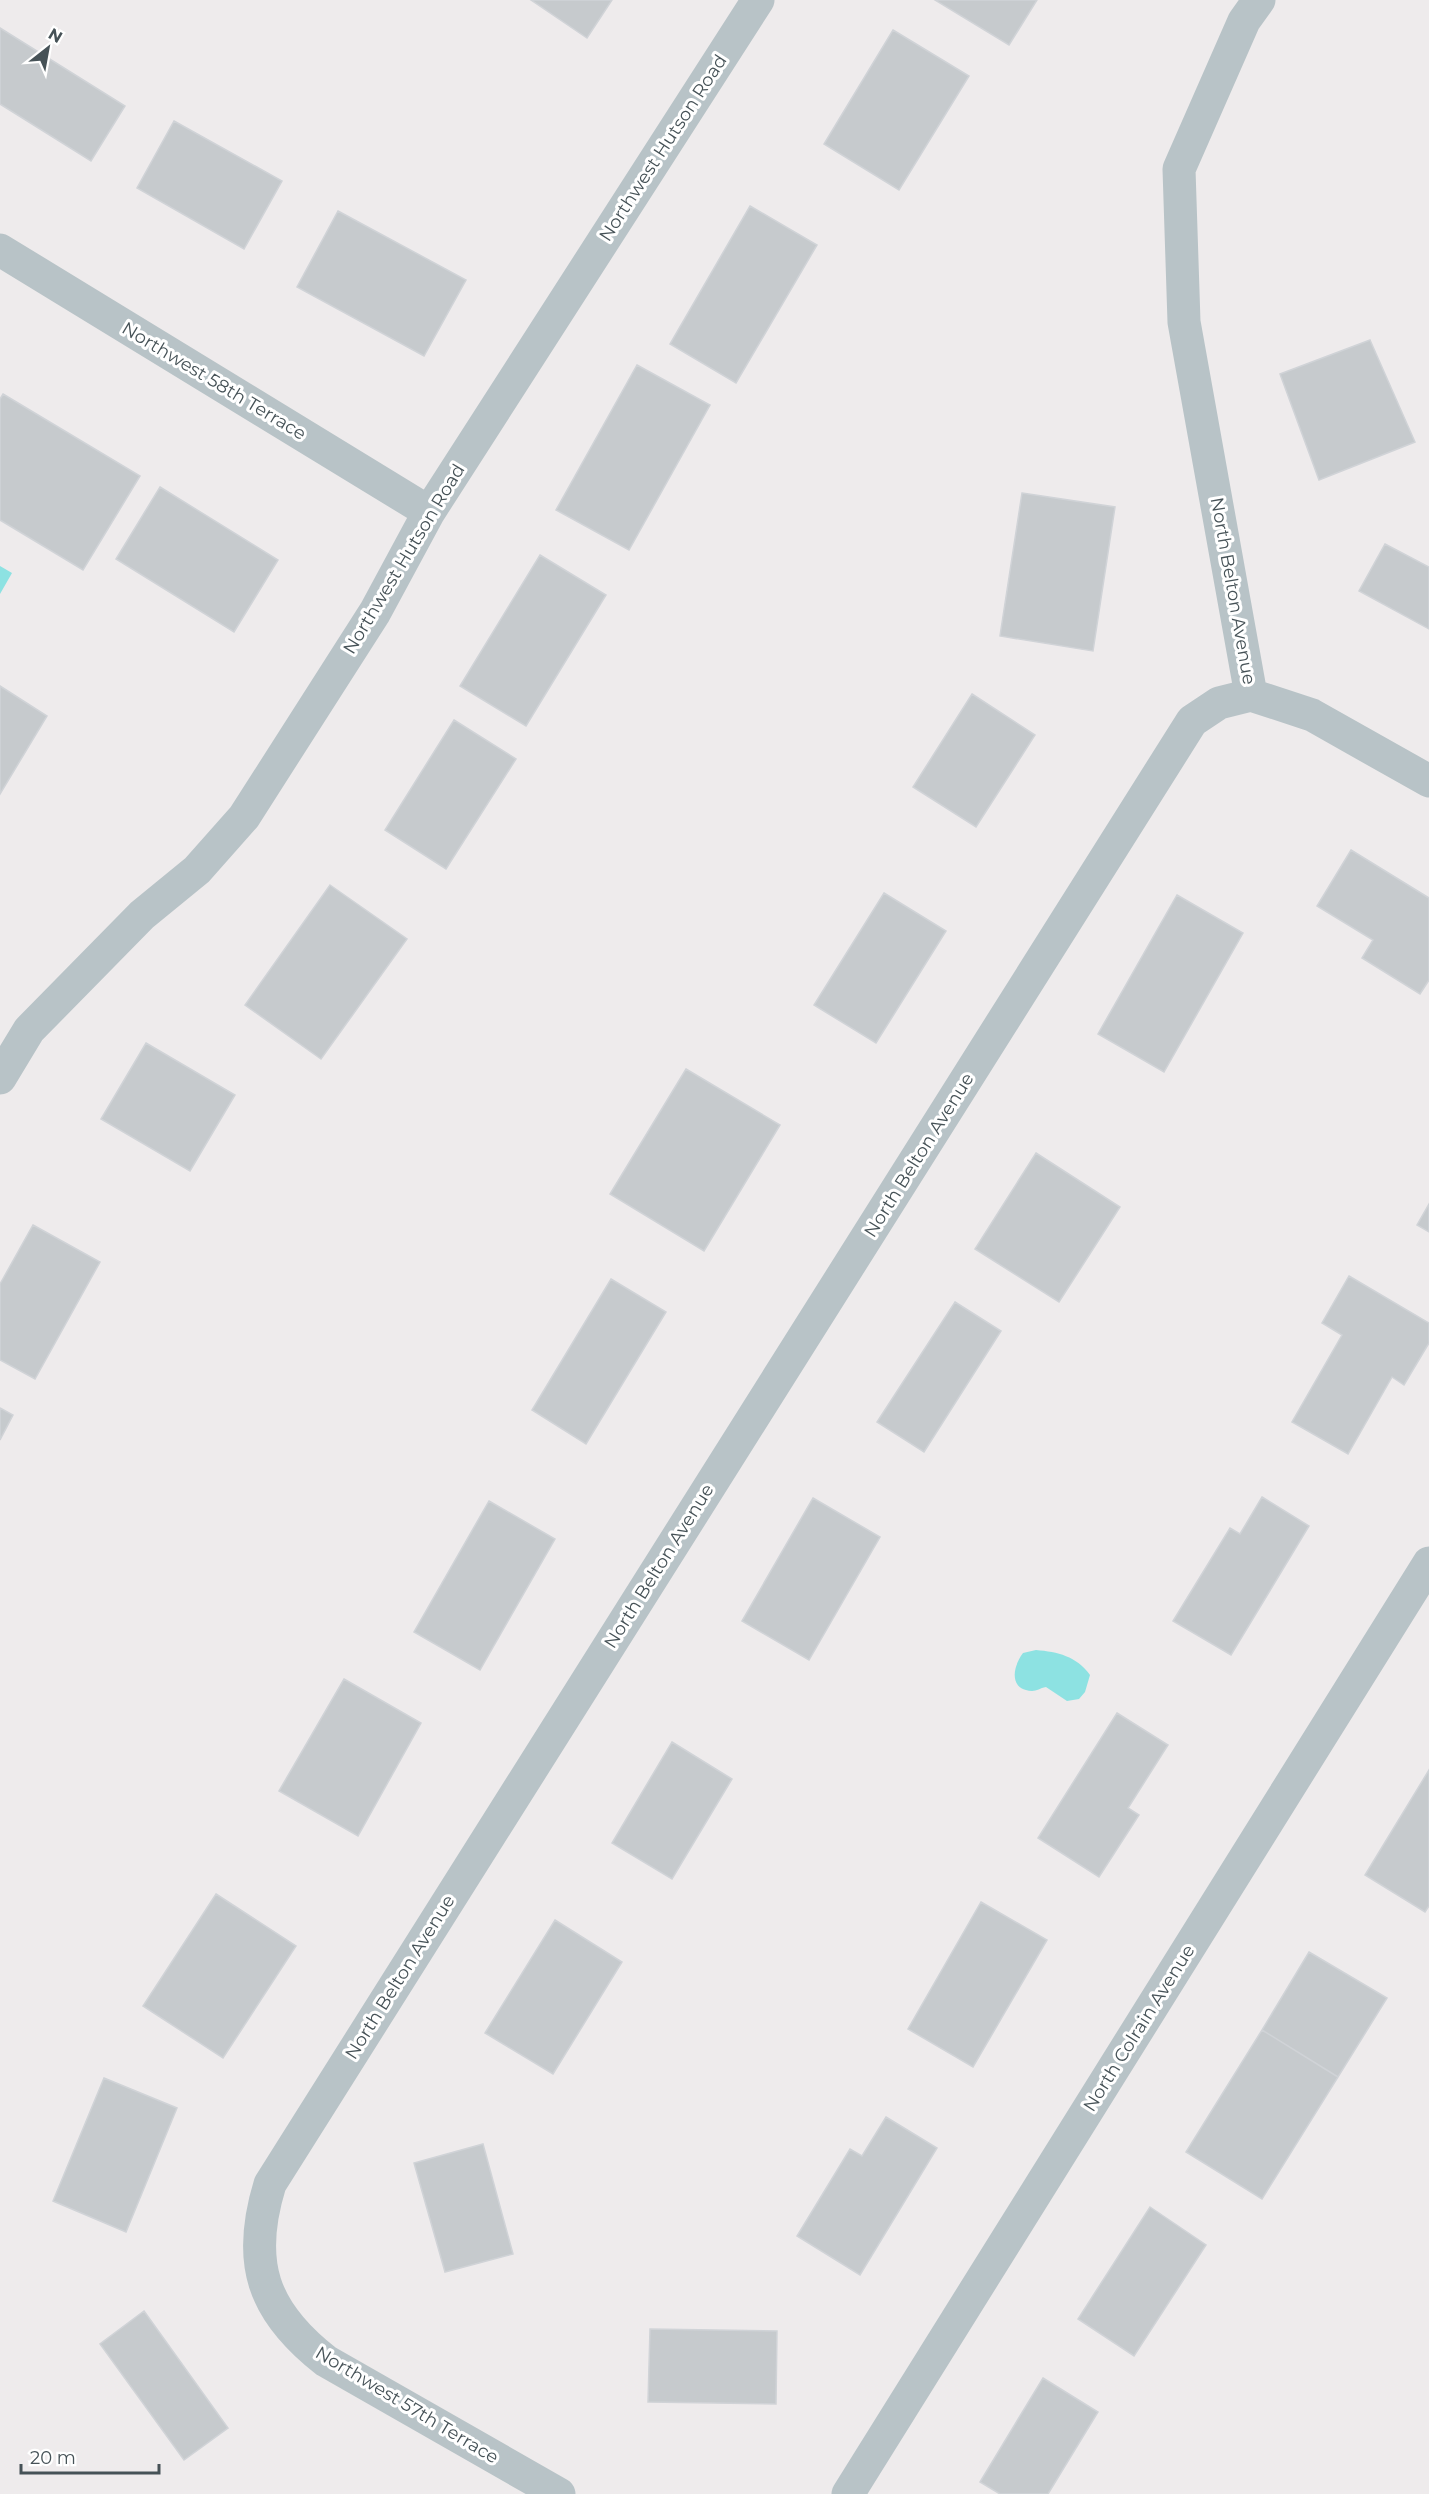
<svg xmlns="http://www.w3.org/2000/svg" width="1429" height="2494" font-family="Montserrat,sans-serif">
	<rect width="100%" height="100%" fill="#eeebec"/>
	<!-- water -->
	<path fill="#8de2e2" d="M0 566 12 573 0 594Z
		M1036 1650C1058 1652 1076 1656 1090 1675L1085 1692 1079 1699 1067 1701 1046 1687C1040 1688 1037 1691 1032 1691 1008 1690 1013 1666 1023 1653Z"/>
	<!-- building -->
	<path fill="#c6cacd" stroke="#d0d3d7" stroke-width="1.5" d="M531 0H612L587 38Z
		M935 0H1037L1009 45Z
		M0 28 125 106 91 161 0 104Z
		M893 30 969 76 899 190 824 144Z
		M174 121 282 181 244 249 137 188Z
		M750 206 817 245 736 383 670 344Z
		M338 211 466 280 424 356 297 287Z
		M1370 340 1415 442 1319 480 1280 374Z
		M637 365 710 405 629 550 556 510Z
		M3 394 140 476 83 570 0 520V399Z
		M160 487 278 560 234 632 116 559Z
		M1022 493 1115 507 1093 651 1000 636Z
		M1385 544 1429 567V629L1359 591Z
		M540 555 606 595 526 726 460 686Z
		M0 686 47 716 0 794Z
		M972 694 1035 735 976 827 913 787Z
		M454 720 516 759 446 869 385 830Z
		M1351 850 1429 898V980L1420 994 1362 958 1373 940 1317 906Z
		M330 885 407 939 321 1059 245 1005Z
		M884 893 946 931 876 1043 814 1005Z
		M1177 895 1243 933 1164 1072 1098 1034Z
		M146 1043 235 1095 190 1171 101 1119Z
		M686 1069 780 1125 704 1251 610 1194Z
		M1036 1153 1120 1207 1059 1302 975 1249Z
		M1429 1204V1232L1417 1225Z
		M33 1225 100 1262 35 1379 0 1360V1284Z
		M1349 1276 1429 1323V1343L1404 1385 1392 1377 1348 1454 1292 1422 1342 1335 1322 1323Z
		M611 1279 666 1312 586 1444 532 1410Z
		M955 1302 1001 1331 924 1452 877 1422Z
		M0 1408 13 1415 0 1440Z
		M1262 1497 1309 1526 1231 1655 1173 1621 1230 1528 1240 1534Z
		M813 1498 880 1537 809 1660 742 1621Z
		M489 1501 555 1539 480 1670 414 1632Z
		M344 1679 421 1723 358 1836 279 1791Z
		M1117 1713 1168 1745 1128 1808 1139 1815 1099 1877 1038 1838Z
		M672 1742 732 1779 672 1879 612 1843Z
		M1429 1770V1906L1425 1912 1365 1875Z
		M216 1894 296 1946 223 2058 143 2006Z
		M981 1902 1047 1940 973 2067 908 2029Z
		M555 1920 622 1962 553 2074 485 2033Z
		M1309 1952 1387 1998 1338 2077 1262 2030Z
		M1262 2030 1338 2077 1262 2199 1186 2152Z
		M104 2078 177 2108 126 2232 53 2201Z
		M886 2117 937 2148 860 2275 797 2236 850 2149 862 2156Z
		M483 2144 513 2254 445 2272 414 2163Z
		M1150 2207 1206 2245 1134 2356 1078 2319Z
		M144 2311 228 2428 184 2460 100 2344Z
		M650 2329 777 2331 776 2404 648 2402Z
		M1043 2378 1098 2412 1048 2494H1000L980 2482Z"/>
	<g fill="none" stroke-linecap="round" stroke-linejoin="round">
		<!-- minor -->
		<path stroke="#b8c3c7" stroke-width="33" d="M0 250 429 512
			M1251 695 1184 322 1179 169 1244 21 1259 0
			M1251 695 1312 715 1429 781
			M0 1078 29 1030 142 915 197 870 244 817 375 612 429 512 758 0
			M559 2494 326 2361C262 2311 246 2262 270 2184L1192 721 1219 703 1251 695
			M848 2494 1429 1563"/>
	</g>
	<g text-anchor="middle" stroke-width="6" stroke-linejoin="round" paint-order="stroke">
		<!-- street labels -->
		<g font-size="18" fill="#465257" stroke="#fff">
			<text transform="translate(663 148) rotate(-57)" y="6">Northwest Hutson Road</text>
			<text transform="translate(214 381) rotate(31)" y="6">Northwest 58th Terrace</text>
			<text transform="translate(404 559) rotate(-59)" y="6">Northwest Hutson Road</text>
			<text transform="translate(1233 591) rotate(80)" y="6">North Belton Avenue</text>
			<text transform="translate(919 1155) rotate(-58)" y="6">North Belton Avenue</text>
			<text transform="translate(659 1566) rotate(-58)" y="6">North Belton Avenue</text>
			<text transform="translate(400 1977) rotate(-58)" y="6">North Belton Avenue</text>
			<text transform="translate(1139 2028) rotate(-58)" y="6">North Colrain Avenue</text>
			<text transform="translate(407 2405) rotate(31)" y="6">Northwest 57th Terrace</text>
		</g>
	</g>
	<!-- north arrow -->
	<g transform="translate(48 48) rotate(31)" stroke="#ffffff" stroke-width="4.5" paint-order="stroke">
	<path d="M0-4.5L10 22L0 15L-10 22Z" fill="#465257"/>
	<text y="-9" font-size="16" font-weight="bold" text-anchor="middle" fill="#465257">N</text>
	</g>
	<!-- scale -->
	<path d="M21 2464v9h138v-9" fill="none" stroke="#465257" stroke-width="3"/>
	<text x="30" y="2464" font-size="18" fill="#465257" stroke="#ffffff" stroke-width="4.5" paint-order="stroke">20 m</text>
</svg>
